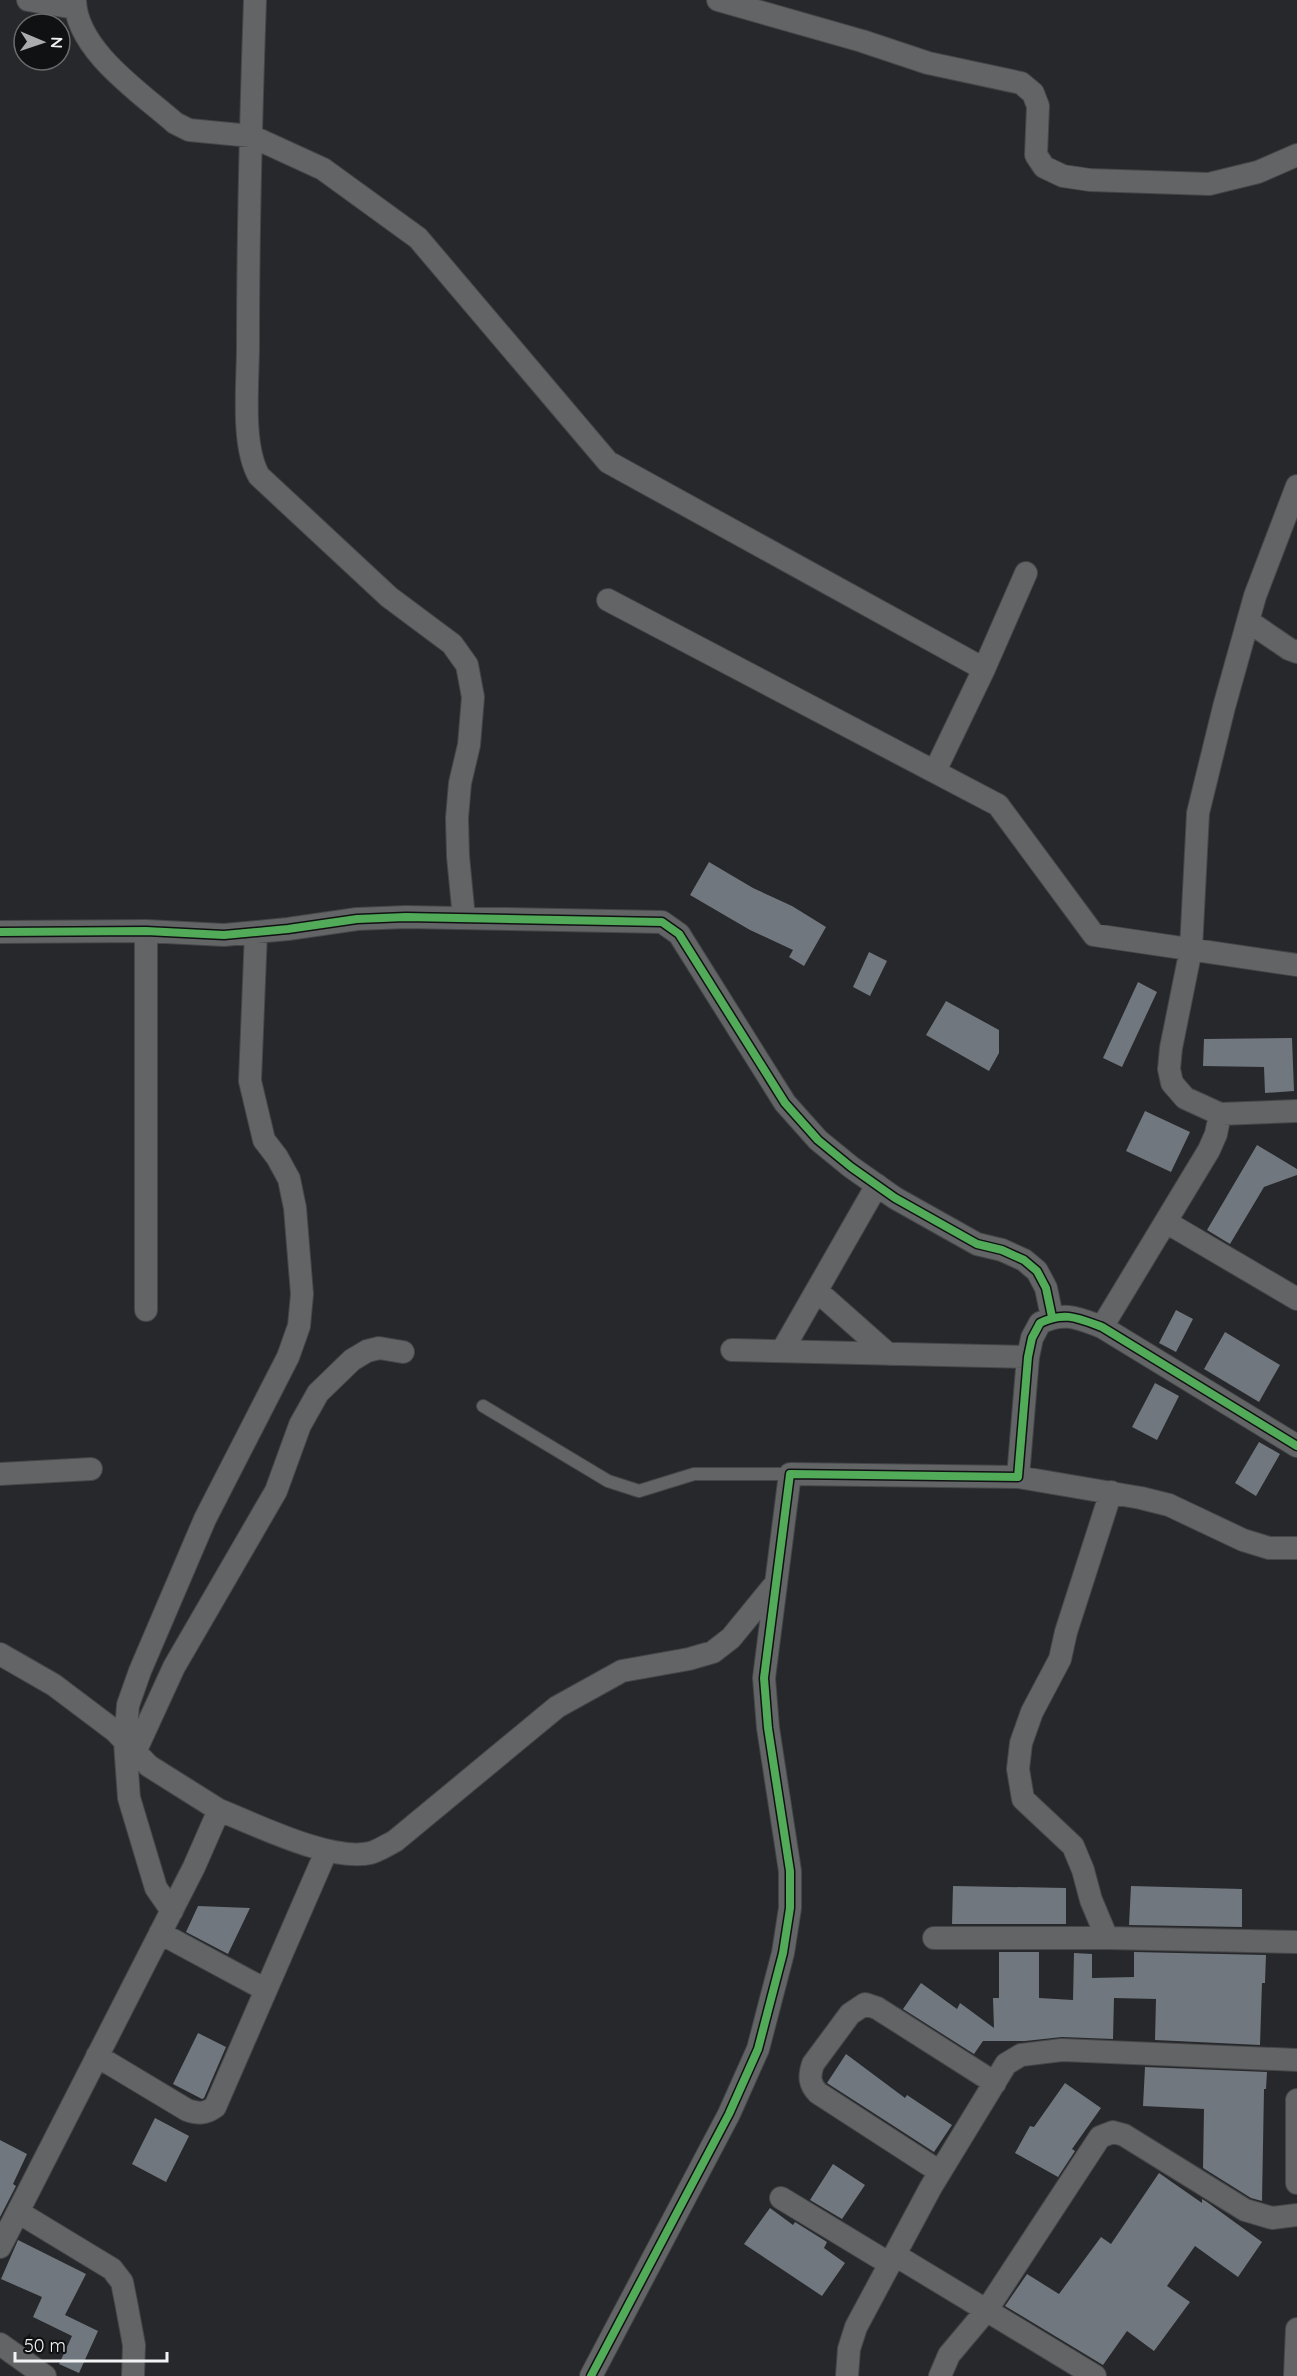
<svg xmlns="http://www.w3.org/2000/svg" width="1297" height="2376" font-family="Quicksand,sans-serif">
	<rect width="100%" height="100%" fill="#26282b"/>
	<!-- building -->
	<path fill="#71777e" d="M709 862 753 888 792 906 826 927 804 966 789 957 793 950 750 930 690 895Z
		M869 952 887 961 870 996 853 987Z
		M1138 982 1157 992 1122 1067 1103 1058Z
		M946 1001 999 1030V1053L989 1071 926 1035Z
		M1292 1038 1294 1091 1265 1093 1264 1067 1203 1066 1204 1039Z
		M1145 1111 1190 1132 1171 1172 1126 1151Z
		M1257 1145 1297 1169V1175L1264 1187 1230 1244 1207 1230Z
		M1176 1310 1193 1319 1176 1352 1159 1343Z
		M1225 1332 1280 1365 1259 1402 1204 1369Z
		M1155 1383 1179 1396 1157 1440 1132 1427Z
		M1259 1442 1280 1454 1256 1496 1235 1483Z
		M953 1886 1066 1888V1924H952Z
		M1131 1886 1242 1889V1927L1129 1925Z
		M198 1906 250 1908 228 1954 186 1932Z
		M999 1952H1039V1998L1073 2000 1074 1953 1092 1954V1978L1134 1977V1952L1266 1955 1265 1983H1262L1260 2045 1155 2040 1156 1999 1114 1998 1113 2039 1062 2037 1025 2041H983L974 2054 903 2009 921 1983 957 2009 960 2003 994 2028 993 1998H999Z
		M198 2033 226 2047 204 2098 202 2099 173 2084Z
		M846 2054 905 2098 907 2095 952 2125 934 2152 827 2083Z
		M1145 2067 1267 2072 1266 2089H1264L1262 2201 1251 2198 1203 2168 1204 2109 1143 2106Z
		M1065 2083 1101 2108 1072 2149 1075 2151 1058 2177 1015 2153 1030 2126 1034 2127Z
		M155 2118 189 2136 166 2182 132 2164Z
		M0 2140 27 2154 13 2184 16 2186 0 2217Z
		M833 2164 865 2185 842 2219 810 2200Z
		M1159 2173 1202 2203V2199L1207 2202 1262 2242 1238 2277 1195 2246 1167 2286 1190 2302 1154 2351 1127 2331 1103 2365 1005 2306 1027 2274 1059 2294 1101 2237 1111 2244Z
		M770 2208 793 2225 795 2222 827 2242 824 2248 845 2263 822 2296 744 2244Z
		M18 2240 86 2274 65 2315 98 2331 79 2373 59 2364 72 2336 33 2317 42 2297 1 2279Z"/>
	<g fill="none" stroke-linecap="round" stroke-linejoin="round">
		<!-- service casing -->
		<g stroke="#454648" stroke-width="14">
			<path id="service" d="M483 1406 608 1481 639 1491 694 1474H790"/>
		</g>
		<!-- minor casing -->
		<g stroke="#454648" stroke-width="24">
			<path id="minor" d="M28 0 75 8
				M75 0C76 50 141 93 175 123L189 130 251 136 323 169 418 238 608 462 984 669
				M255 0C251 115 248 231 248 346 248 383 241 445 259 476L389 597 452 644 467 665 473 697 469 745 460 783 457 818 458 856 464 918
				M718 0 862 41 928 63 1021 83 1033 93 1038 106 1036 155 1044 167 1063 176 1090 180 1209 184 1258 172 1297 155
				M608 600 998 805 1094 935 1297 965
				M1248 621 1289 649 1297 652
				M935 771 984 669 1026 573
				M0 932 146 931 224 935 288 929 357 919 406 917 662 922 679 934 785 1103 818 1140 851 1167 895 1198 977 1244 1002 1250 1024 1260 1037 1271 1046 1288 1052 1317
				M1220 1114 1297 1111
				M1166 1222 1297 1299
				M817 1291 888 1354
				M146 1310V931
				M1102 1327 1209 1150 1216 1134 1220 1114 1185 1098 1172 1083 1169 1069 1171 1048 1191 949 1198 813 1224 707 1255 596 1297 486
				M732 1350 1028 1357
				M782 1351 877 1185
				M0 1474 91 1469
				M1018 1477 1141 1498 1169 1505 1243 1540 1269 1548H1297
				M0 1654 54 1685 115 1731 149 1766 219 1810
				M135 1752 174 1667 276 1491 300 1425 318 1393 352 1360 367 1351 379 1348 403 1352
				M172 1911 156 1888 129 1798 125 1743 128 1705 140 1671 205 1519 288 1357 299 1326 302 1294 295 1208 289 1179 277 1157 264 1140 250 1081 256 932
				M160 1933 266 1990
				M934 1938H1107L1297 1942
				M1107 1938 1091 1900 1083 1870 1073 1846 1023 1799 1018 1769 1021 1743 1032 1712 1060 1659 1066 1632 1111 1492
				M97 2056 187 2110C199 2114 205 2114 215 2107L326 1852
				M1297 2100V2183
				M940 2172 818 2093C809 2084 809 2076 813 2064L850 2014 865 2004 877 2008 995 2083
				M781 2198 890 2264
				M18 2212 112 2269 122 2282 126 2302 134 2345 133 2376
				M0 2247 194 1867 219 1810C257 1825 331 1862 370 1853 378 1851 387 1845 395 1841L557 1707 622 1671 689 1659 713 1652 731 1638 776 1583
				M895 2255 1095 2376
				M0 2344 45 2376
				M591 2376 729 2114 758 2049 783 1953 790 1908V1871L768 1728 764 1678 790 1474 1018 1477 1028 1357 1032 1338 1040 1323C1064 1311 1078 1318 1102 1327L1297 1446
				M847 2376 849 2349 856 2327 931 2187 1006 2064 1021 2055 1062 2050 1297 2060
				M940 2376 949 2355 986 2311 1100 2137 1113 2132 1124 2135 1245 2210 1272 2218 1297 2215
				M1295 2376 1297 2329"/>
		</g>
		<!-- service -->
		<use href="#service" stroke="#626466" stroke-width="12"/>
		<!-- minor -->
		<use href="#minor" stroke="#626466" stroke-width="22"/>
		<!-- cycleway casing -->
		<g stroke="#101112" stroke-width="11">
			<path id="cycleway" d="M0 932 146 931 224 935 288 929 357 919 406 917 662 922 679 934 785 1103 818 1140 851 1167 895 1198 977 1244 1002 1250 1024 1260 1037 1271 1046 1288 1052 1317
				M591 2376 729 2114 758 2049 783 1953 790 1908V1871L768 1728 764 1678 790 1474 1018 1477 1028 1357 1032 1338 1040 1323C1064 1311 1078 1318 1102 1327L1297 1446"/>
		</g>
		<!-- cycleway -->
		<use href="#cycleway" stroke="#51ab58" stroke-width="8"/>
	</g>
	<!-- north arrow -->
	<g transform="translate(42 42) rotate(92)"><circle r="28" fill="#101112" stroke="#6a6b6d" stroke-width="1.5"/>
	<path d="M0-4.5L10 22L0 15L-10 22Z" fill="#aaacae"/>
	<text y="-9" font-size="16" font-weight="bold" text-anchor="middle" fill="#f1f3f5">N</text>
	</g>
	<!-- scale -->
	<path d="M15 2352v9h152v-9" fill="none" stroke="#f1f3f5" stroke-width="3"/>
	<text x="24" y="2352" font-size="18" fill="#f1f3f5" stroke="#101112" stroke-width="4.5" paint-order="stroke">50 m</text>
</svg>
